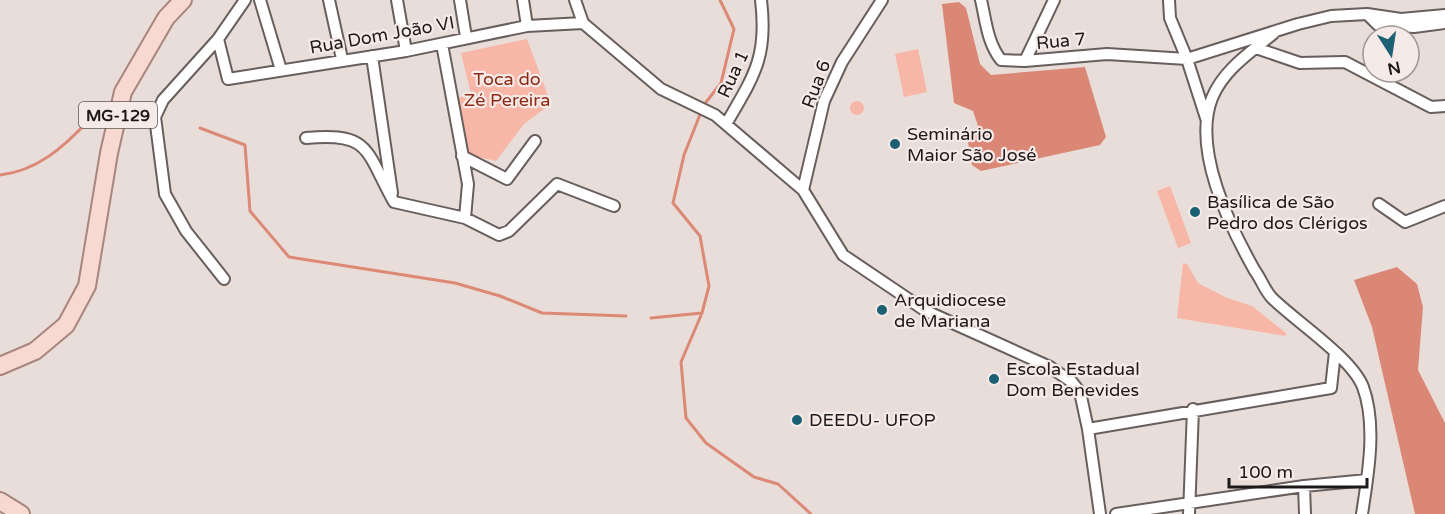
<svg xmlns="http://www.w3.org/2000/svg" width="1445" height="514" font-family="'Varela Round',sans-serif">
	<rect width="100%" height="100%" fill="#e9ddda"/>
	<!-- green -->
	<path fill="#f7b6a6" d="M527 39 551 104 524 124 496 161 458 152 450 100 471 94 461 53Z
		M918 49 927 92 904 97 895 54Z
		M850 108a7 7 0 1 1 14 0a7 7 0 1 1-14 0Z
		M1170 186 1191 243 1178 248 1157 191Z
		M1183 263 1187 264 1198 283 1227 298 1252 306 1286 333 1285 336 1177 318Z"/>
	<!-- forest -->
	<path fill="#da8875" d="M959 2 966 8 980 64 991 75 1085 67 1106 137 1100 145 981 171 972 165 967 137 978 126 973 111 954 103 942 4Z
		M1397 267 1417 284 1423 307 1418 370 1445 423V514H1415L1372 327 1354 280Z"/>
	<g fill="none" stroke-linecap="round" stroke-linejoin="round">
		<!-- stream -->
		<path stroke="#dc8976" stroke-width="3" d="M703 106 721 83 734 29 720 0
			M701 112 684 155 673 203 700 236 709 286 702 313 681 362 686 418 706 443 754 477 778 484 811 514
			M200 128 245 145 250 211 289 257 455 283 500 296 542 313 626 316
			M0 175C37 171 64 147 89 120
			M651 318 702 313"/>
		<!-- street casing -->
		<g stroke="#685e5c" stroke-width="14">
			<path id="street" d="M260 0 281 70
				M329 0 342 59
				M397 0 406 51
				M460 0 466 37
				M523 0 527 26
				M575 0 583 23 661 89 715 115 803 190 843 255 926 311 1050 367 1072 382 1080 392 1088 429 1100 514
				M981 0C986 21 987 42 1001 60L1025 61 1107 54 1187 59 1298 24 1331 16 1367 14 1401 19 1445 15
				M1169 0 1170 18 1187 59 1206 118
				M1367 14 1378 25 1414 27 1445 23
				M1274 33C1251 52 1224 69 1212 98 1192 149 1230 227 1255 271 1261 279 1265 291 1272 298 1295 321 1352 358 1363 387 1377 425 1368 475 1362 514
				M218 39 228 79 406 51 527 26 583 23
				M442 44 468 184 465 218
				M1256 48 1300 63 1345 62 1431 107 1445 106
				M372 56 392 193
				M1025 61 1054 0
				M726 124C754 76 768 57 761 0
				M306 138C371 132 365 150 394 202L465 218 499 235 509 231 557 184 614 206
				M462 156 507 179 535 141
				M803 190 824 101 842 62 882 0
				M1379 204 1405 222 1445 206
				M224 279 186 231 165 194 155 117 163 100 218 39 245 0
				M1088 429 1331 388 1335 352
				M1304 486 1305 514
				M1116 514 1304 486 1367 480
				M1189 514 1193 409"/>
		</g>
		<!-- primary casing -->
		<g stroke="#a8857d" stroke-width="20">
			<path id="primary" d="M0 366 35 351 66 325 87 286 109 153 123 92 166 18 183 0
				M0 501 21 514"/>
		</g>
		<!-- street -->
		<use href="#street" stroke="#fff" stroke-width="10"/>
		<!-- primary -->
		<use href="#primary" stroke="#f8d9d1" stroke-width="16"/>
	</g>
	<!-- markers -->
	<g fill="#1c6173" stroke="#f6eae8" stroke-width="2">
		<circle cx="895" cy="144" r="6"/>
		<circle cx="1195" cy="212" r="6"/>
		<circle cx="882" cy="310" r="6"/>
		<circle cx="994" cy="379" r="6"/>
		<circle cx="797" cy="420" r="6"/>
	</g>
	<g text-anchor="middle" stroke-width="4.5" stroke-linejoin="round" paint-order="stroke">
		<!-- shield labels -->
		<rect fill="#f6eae8" stroke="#5e5856" stroke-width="1.5" x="79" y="102" width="78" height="26" rx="4.5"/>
		<g font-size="16" font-weight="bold" fill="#1d1918">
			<text x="118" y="121">MG-129</text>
		</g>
		<!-- street labels -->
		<g font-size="18" fill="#1d1918" stroke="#f6eae8">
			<text transform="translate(382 35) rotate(-10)" y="6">Rua Dom João VI</text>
			<text transform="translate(1061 41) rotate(-5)" y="6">Rua 7</text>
			<text transform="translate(733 74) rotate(-65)" y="6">Rua 1</text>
			<text transform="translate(816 84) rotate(-69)" y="6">Rua 6</text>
		</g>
		<!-- park labels -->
		<g font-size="18" fill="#8c2b16" stroke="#f6eae8">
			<text x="507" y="85">Toca do<tspan x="507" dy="21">Zé Pereira</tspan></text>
		</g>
		<!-- poi labels -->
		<g font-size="18" fill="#1d1918" stroke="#f6eae8" text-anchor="start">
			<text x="907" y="140">Seminário<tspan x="907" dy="21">Maior São José</tspan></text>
			<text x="1207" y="208">Basílica de São<tspan x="1207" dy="21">Pedro dos Clérigos</tspan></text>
			<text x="894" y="306">Arquidiocese<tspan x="894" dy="21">de Mariana</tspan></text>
			<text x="1006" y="375">Escola Estadual<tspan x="1006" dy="21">Dom Benevides</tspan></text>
			<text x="809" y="426">DEEDU- UFOP</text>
		</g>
	</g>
	<!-- north arrow -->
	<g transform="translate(1391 54) rotate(168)"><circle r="28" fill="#f6eae8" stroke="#9f9695" stroke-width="1.5"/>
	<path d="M0-4.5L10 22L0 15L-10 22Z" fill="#1c6173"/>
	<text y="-9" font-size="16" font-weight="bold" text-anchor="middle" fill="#1d1918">N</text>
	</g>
	<!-- scale -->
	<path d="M1229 478v9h138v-9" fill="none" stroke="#1d1918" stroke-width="3"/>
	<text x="1238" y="478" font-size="18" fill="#1d1918" stroke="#f6eae8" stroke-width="4.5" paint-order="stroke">100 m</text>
</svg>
